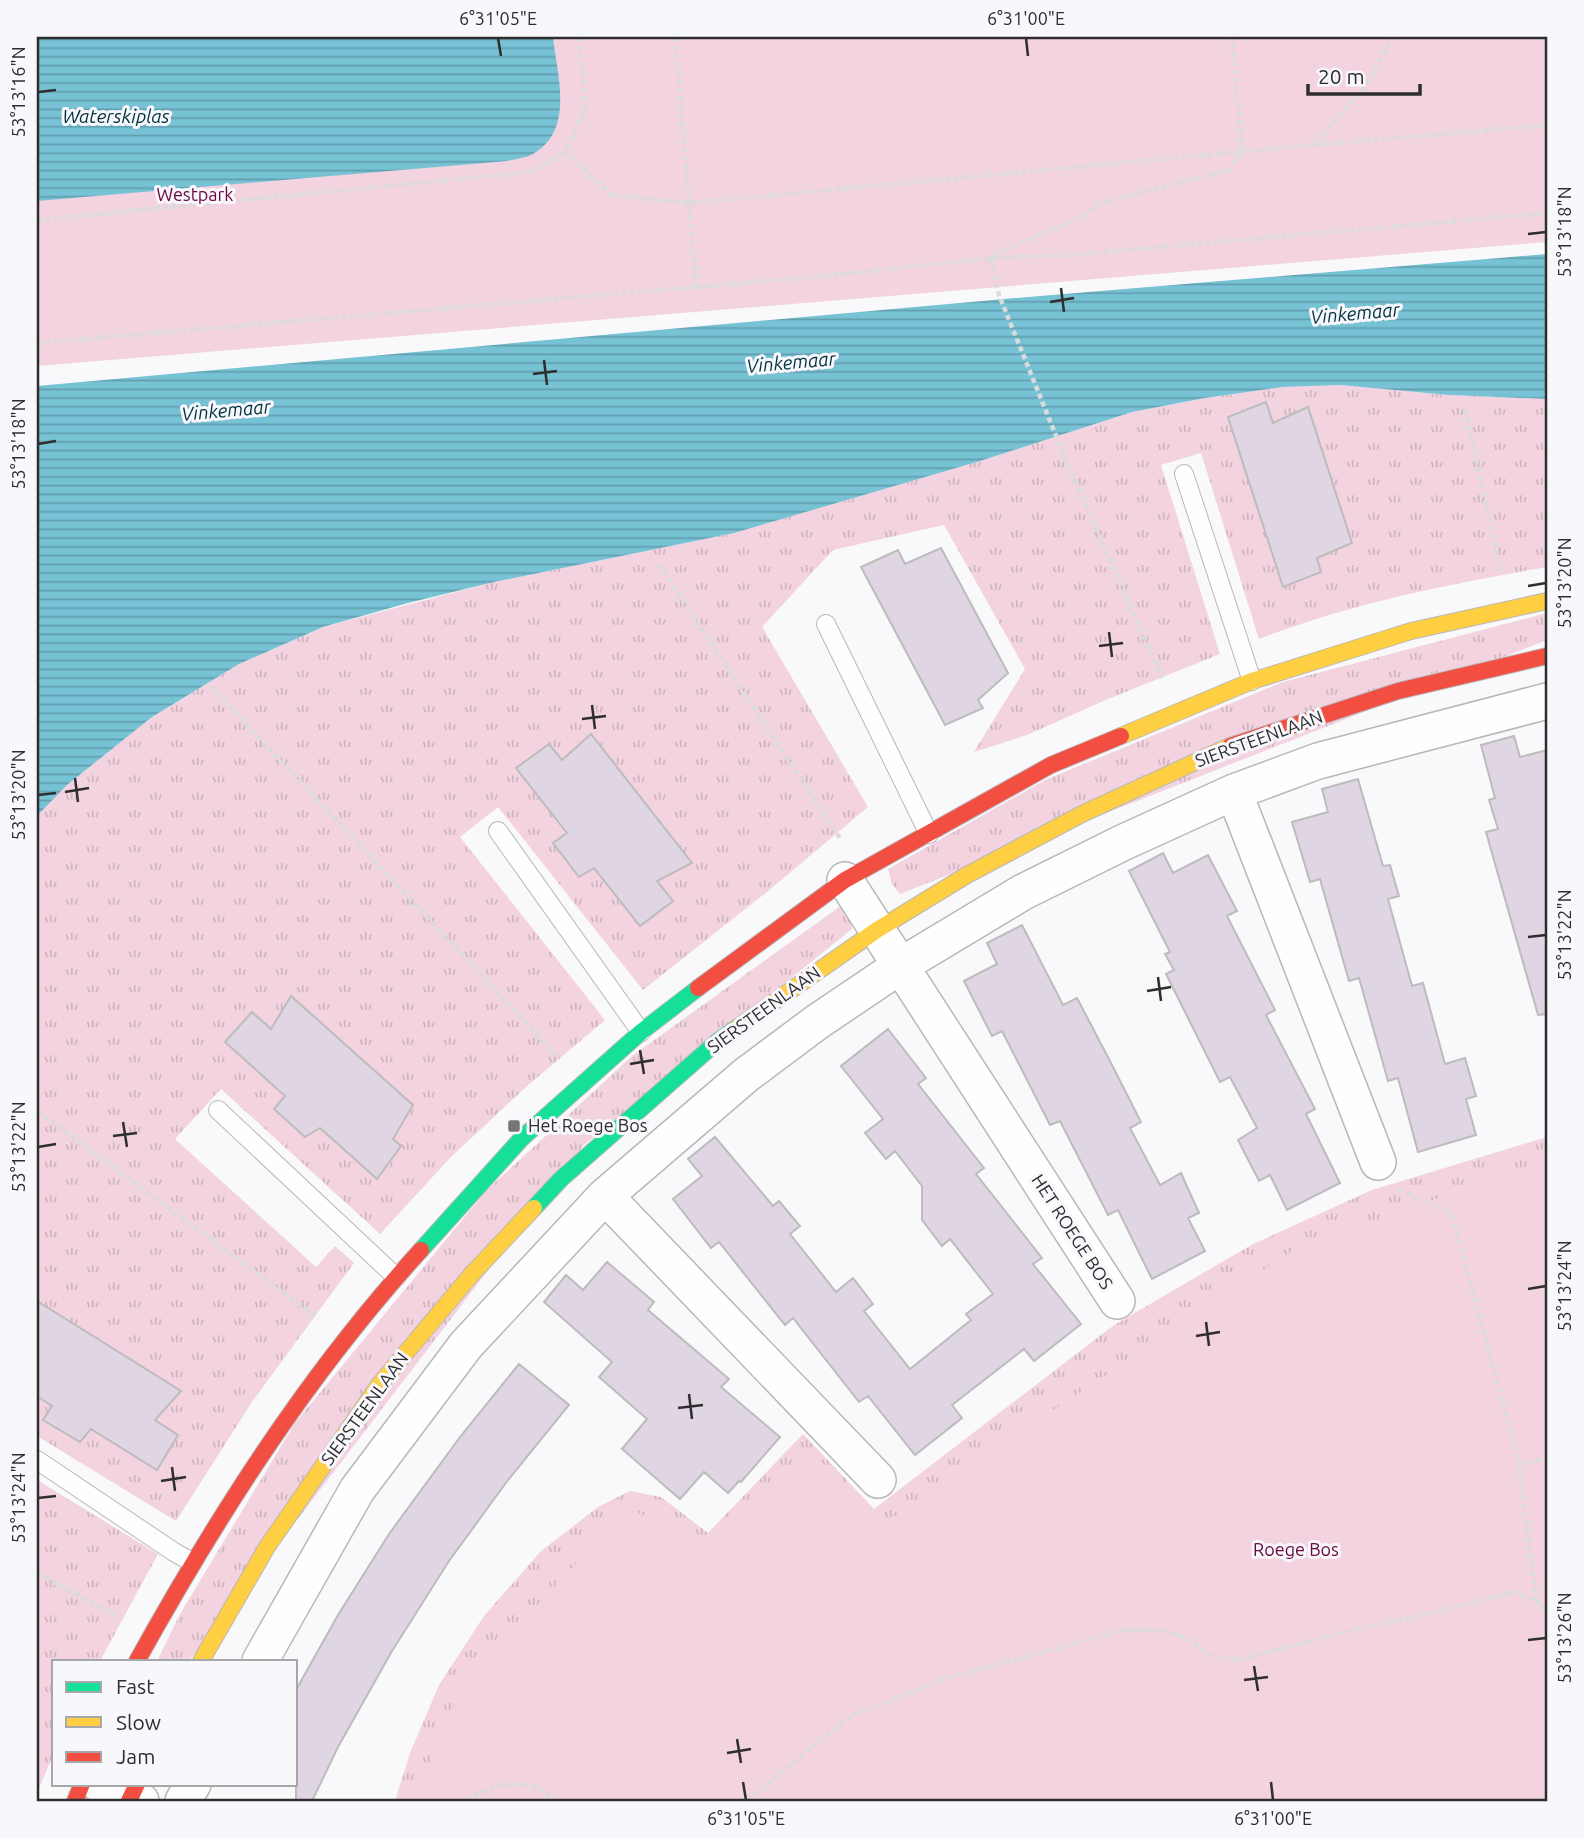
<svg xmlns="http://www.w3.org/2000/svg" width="1584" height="1838" font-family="Ubuntu,sans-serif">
	<defs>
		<pattern id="grass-tufts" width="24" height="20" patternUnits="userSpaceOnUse" patternTransform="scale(1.75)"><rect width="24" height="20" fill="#f2d3df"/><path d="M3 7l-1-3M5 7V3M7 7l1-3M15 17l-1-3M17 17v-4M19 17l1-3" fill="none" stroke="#d0b5c0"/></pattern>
		<pattern id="water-rules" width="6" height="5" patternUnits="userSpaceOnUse" patternTransform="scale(1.75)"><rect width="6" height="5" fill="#77c2d5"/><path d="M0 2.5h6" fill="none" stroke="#629ead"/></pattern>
	</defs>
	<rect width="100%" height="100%" fill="#f9f9fb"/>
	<!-- grass -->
	<path fill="url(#grass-tufts)" d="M1340 385 1449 395 1547 399V567C1449 584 1352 603 1259 639L1201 453 1161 465 1220 654 1108 699 1027 735 974 752 1025 669 944 525 833 550 762 627 868 807 767 892 643 990 498 807 460 837 605 1020 526 1087 451 1157 380 1234 221 1089 175 1139 316 1267 335 1246 354 1263 252 1402 176 1521 37 1436V816L67 785 152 717 239 664 323 627 494 582 734 533 980 461 1132 412 1205 398 1283 387Z
		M1547 613V640L900 894 892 884 888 869 1045 780 1283 682Z
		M842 905 851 920 852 929 584 1145 189 1661H157L180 1614 295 1423 486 1191 632 1056Z
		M1547 1137V1187L476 1801H395L410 1753 439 1685 484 1616 541 1551 598 1507 630 1491 661 1497 708 1533 803 1434 874 1509 1114 1325 1253 1244 1372 1190Z
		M37 1480 158 1554 100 1661H54V1753L37 1793Z"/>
	<!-- park -->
	<path fill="#f2d3df" d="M37 37H1547V242L37 366Z
		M1547 1159V1801H414L463 1684 627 1509 710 1542 802 1457 878 1527 1295 1249Z"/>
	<!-- water -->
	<path fill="url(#water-rules)" d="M37 37H553C557 75 575 130 533 154 526 158 515 159 507 161L37 201Z
		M1547 254V399L1449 395 1340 385 1283 387 1205 398 1132 412 980 461 734 533 494 582 408 603 323 627 239 664 152 717 67 785 37 816V386L1004 299Z"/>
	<!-- building -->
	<path fill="#e0d5e3" stroke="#bcbcbd" stroke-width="2" d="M1266 402 1273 423 1308 407 1352 543 1317 558 1321 572 1283 587 1228 417Z
		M941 548 1008 673 978 700 983 708 945 725 861 567 898 550 905 564Z
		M591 734 692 863 657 881 673 901 640 926 594 868 579 877 553 843 567 833 516 768 549 744 562 760Z
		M1514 736 1520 757 1547 750V1014L1538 1015 1486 832 1498 829 1489 800 1495 798 1481 745Z
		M1358 779 1383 866 1390 865 1399 896 1388 899 1412 986 1423 983 1445 1064 1465 1058 1476 1096 1466 1099 1476 1135 1418 1152 1398 1078 1388 1081 1359 978 1349 981 1320 879 1310 882 1292 822 1328 812 1322 789Z
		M1163 853 1173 873 1208 855 1237 911 1227 916 1275 1010 1266 1015 1315 1109 1306 1114 1340 1183 1287 1210 1270 1175 1259 1181 1238 1140 1257 1128 1230 1077 1220 1082 1166 974 1174 970 1165 954 1170 952 1129 871Z
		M1022 925 1063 1005 1077 998 1111 1063 1141 1122 1130 1128 1160 1185 1181 1173 1199 1213 1188 1218 1205 1251 1152 1279 1118 1210 1108 1215 1060 1121 1050 1125 1002 1031 992 1036 964 981 997 964 987 943Z
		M291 996 413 1105 393 1139 401 1146 377 1179 320 1128 305 1137 274 1109 285 1096 225 1042 252 1012 271 1029Z
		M888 1029 926 1078 918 1084 984 1168 976 1174 1042 1258 1033 1264 1081 1324 1034 1361 1024 1349 952 1405 962 1418 915 1455 868 1396 859 1402 793 1318 785 1325 719 1242 711 1248 673 1199 702 1176 688 1159 715 1137 773 1206 779 1201 800 1226 790 1234 836 1292 853 1278 873 1304 864 1311 910 1369 971 1320 966 1314 993 1294 950 1239 942 1246 922 1220V1186L895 1151 886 1159 865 1133 883 1119 841 1066Z
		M607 1262 654 1302 648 1310 729 1379 721 1387 780 1437 741 1482 739 1481 728 1493 704 1472 680 1499 622 1449 647 1419 599 1377 612 1362 544 1302 566 1275 583 1290Z
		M37 1301 181 1391 155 1420 178 1435 157 1470 91 1429 80 1442 43 1420 52 1406 37 1396Z
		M519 1364 569 1405 508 1480 449 1561 392 1651 338 1747 312 1801H296V1690L338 1615 389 1534 460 1437Z"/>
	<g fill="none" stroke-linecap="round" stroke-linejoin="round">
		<!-- lane casing -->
		<g stroke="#b8b8ba" stroke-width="20">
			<path id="lane" d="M1184 474 1252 681
				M826 624 929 834
				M498 831 641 1032
				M218 1110 396 1277
				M37 1460 174 1552 192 1562"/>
		</g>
		<!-- street casing -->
		<g stroke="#b8b8ba" stroke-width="38">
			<path id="street" d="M1234 792 1378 1162
				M845 880 1117 1301
				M605 1196 878 1480
				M260 1661 357 1490 466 1345 605 1196 746 1075 817 1022 900 966 1023 892 1122 843 1234 792 1318 761 1547 701
				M99 1784 141 1801
				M183 1801 193 1784"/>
		</g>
		<!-- fast casing -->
		<g stroke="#b8b8ba" stroke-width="18">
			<path id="fast" d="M534 1208 561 1179 718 1041 738 1027
				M421 1250 522 1138 641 1032 698 988"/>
		</g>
		<!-- slow casing -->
		<g stroke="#b8b8ba" stroke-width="18">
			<path id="slow" d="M1121 736 1252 681 1411 631 1547 601
				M738 1027 877 930 967 875 1082 814 1230 746
				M201 1661 267 1547 379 1385 471 1275 534 1208"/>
		</g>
		<!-- jam casing -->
		<g stroke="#b8b8ba" stroke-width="18">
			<path id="jam" d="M1230 746 1398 691 1547 656
				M698 988 845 880 1051 765 1121 736
				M137 1661C218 1515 308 1374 421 1250
				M75 1801 82 1784
				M129 1801 137 1784"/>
		</g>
		<!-- path -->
		<path stroke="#dbdbdc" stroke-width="4.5" stroke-dasharray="5 3.5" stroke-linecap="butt" d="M579 37 585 109 565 152 611 195 689 203 1314 145 1364 88 1393 37
			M675 37 696 286
			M1314 145 1547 125
			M37 220 531 172 565 152
			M991 258 999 295 1065 458 1162 678
			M991 258 996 253 1085 216 1100 203 1230 170 1242 151 1232 37
			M37 343 825 276 991 258 1069 255 1547 213
			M1465 409 1501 572
			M659 564 840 838
			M211 686 557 1056
			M37 1111 318 1318
			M1399 1189 1452 1214 1519 1464 1536 1600
			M1519 1464 1547 1459
			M37 1573 119 1617
			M467 1801C488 1784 536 1774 553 1801
			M748 1801 826 1735 852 1716 948 1678 1124 1630H1163L1190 1640 1213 1657 1238 1660 1352 1630 1407 1619 1513 1592 1536 1600 1547 1613"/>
		<!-- lane -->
		<use href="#lane" stroke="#fefefe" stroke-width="18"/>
		<!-- street -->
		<use href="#street" stroke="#fefefe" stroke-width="35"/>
		<!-- fast -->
		<use href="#fast" stroke="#16e098" stroke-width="16"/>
		<!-- slow -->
		<use href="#slow" stroke="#ffcf43" stroke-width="16"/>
		<!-- jam -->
		<use href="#jam" stroke="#f24e42" stroke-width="16"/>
	</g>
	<!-- ticks -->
	<path fill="none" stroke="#2e2e2f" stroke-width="2.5" d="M498 38 501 56M1026 38 1028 56M38 92 56 90M1528 234 1546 232M1061 288 1064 312M1050 302 1074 298M544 360 547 385M533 374 557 371M38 444 56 441M1528 586 1546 583M1109 632 1112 657M1099 646 1123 643M592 705 595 729M582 719 606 716M75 778 78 802M65 792 89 788M38 795 56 793M1528 937 1546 935M1158 977 1161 1001M1147 991 1171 987M640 1050 644 1074M630 1064 654 1060M123 1122 127 1147M113 1136 137 1133M38 1147 56 1144M1528 1289 1546 1286M1206 1322 1209 1346M1196 1336 1220 1332M689 1394 692 1419M678 1408 703 1405M172 1467 175 1491M161 1481 186 1477M38 1498 56 1496M1528 1640 1546 1638M1254 1666 1258 1691M1244 1680 1268 1677M737 1739 741 1763M727 1753 751 1749M743 1782 746 1800M1271 1782 1273 1800"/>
	<!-- markers -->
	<rect fill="#757576" stroke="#f8f8fc" stroke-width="2.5" x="507" y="1119" width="14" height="14" rx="3.5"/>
	<g text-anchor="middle" stroke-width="6" stroke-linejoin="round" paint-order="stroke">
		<!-- park labels -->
		<g font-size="18" fill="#6a093d" stroke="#f8f8fc">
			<text x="195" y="201">Westpark</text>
			<text x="1296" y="1556">Roege Bos</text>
		</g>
		<!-- street labels -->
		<g font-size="18" fill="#2e2e2f" stroke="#f8f8fc">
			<text transform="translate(1259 739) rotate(-20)" y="6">SIERSTEENLAAN</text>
			<text transform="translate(764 1010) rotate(-36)" y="6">SIERSTEENLAAN</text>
			<text transform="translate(1072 1232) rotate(57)" y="6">HET ROEGE BOS</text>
			<text transform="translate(365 1409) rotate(-54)" y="6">SIERSTEENLAAN</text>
		</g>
		<!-- poi labels -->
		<g font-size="18" fill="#2e2e2f" stroke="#f8f8fc" text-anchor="start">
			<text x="528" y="1132">Het Roege Bos</text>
		</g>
		<!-- water labels -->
		<g font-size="19" font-style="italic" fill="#00333e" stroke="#f8f8fc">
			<text x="116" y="123">Waterskiplas</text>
			<text transform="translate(1355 313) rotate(-5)" y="7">Vinkemaar</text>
			<text transform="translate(791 362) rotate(-5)" y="7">Vinkemaar</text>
			<text transform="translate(226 410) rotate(-5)" y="7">Vinkemaar</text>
		</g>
	</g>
	<!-- border -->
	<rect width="1584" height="1838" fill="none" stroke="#f8f8fc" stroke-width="77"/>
	<!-- legend -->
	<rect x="52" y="1660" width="245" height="126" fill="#f8f8fc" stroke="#a7a7aa" stroke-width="2"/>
	<rect x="66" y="1682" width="35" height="10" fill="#16e098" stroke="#a7a7aa" stroke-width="2"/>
	<text x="116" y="1694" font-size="21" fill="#2e2e2f">Fast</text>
	<rect x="66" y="1717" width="35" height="10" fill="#ffcf43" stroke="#a7a7aa" stroke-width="2"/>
	<text x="116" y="1730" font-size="21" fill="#2e2e2f">Slow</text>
	<rect x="66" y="1752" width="35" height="10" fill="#f24e42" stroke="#a7a7aa" stroke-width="2"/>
	<text x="116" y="1764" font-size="21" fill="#2e2e2f">Jam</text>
	<!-- scale -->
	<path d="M1308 84v10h112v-10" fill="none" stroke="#2e2e2f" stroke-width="3.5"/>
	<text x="1318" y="84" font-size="21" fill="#2e2e2f" stroke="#f8f8fc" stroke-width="5" paint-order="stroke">20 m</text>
	<rect x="38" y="38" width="1508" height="1762" fill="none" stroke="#2e2e2f" stroke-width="2.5"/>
	<g font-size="18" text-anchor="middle" fill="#2e2e2f">
		<text x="498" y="25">6°31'05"E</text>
		<text x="1026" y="25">6°31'00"E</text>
		<text transform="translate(19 92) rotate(-90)" y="6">53°13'16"N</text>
		<text transform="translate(1565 232) rotate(-90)" y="6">53°13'18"N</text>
		<text transform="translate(19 444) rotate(-90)" y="6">53°13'18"N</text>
		<text transform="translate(1565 583) rotate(-90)" y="6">53°13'20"N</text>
		<text transform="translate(19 795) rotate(-90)" y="6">53°13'20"N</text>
		<text transform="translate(1565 935) rotate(-90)" y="6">53°13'22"N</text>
		<text transform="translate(19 1147) rotate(-90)" y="6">53°13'22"N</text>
		<text transform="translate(1565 1286) rotate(-90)" y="6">53°13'24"N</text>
		<text transform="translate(19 1498) rotate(-90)" y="6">53°13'24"N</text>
		<text transform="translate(1565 1638) rotate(-90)" y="6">53°13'26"N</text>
		<text x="746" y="1825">6°31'05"E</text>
		<text x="1273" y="1825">6°31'00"E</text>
	</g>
</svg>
